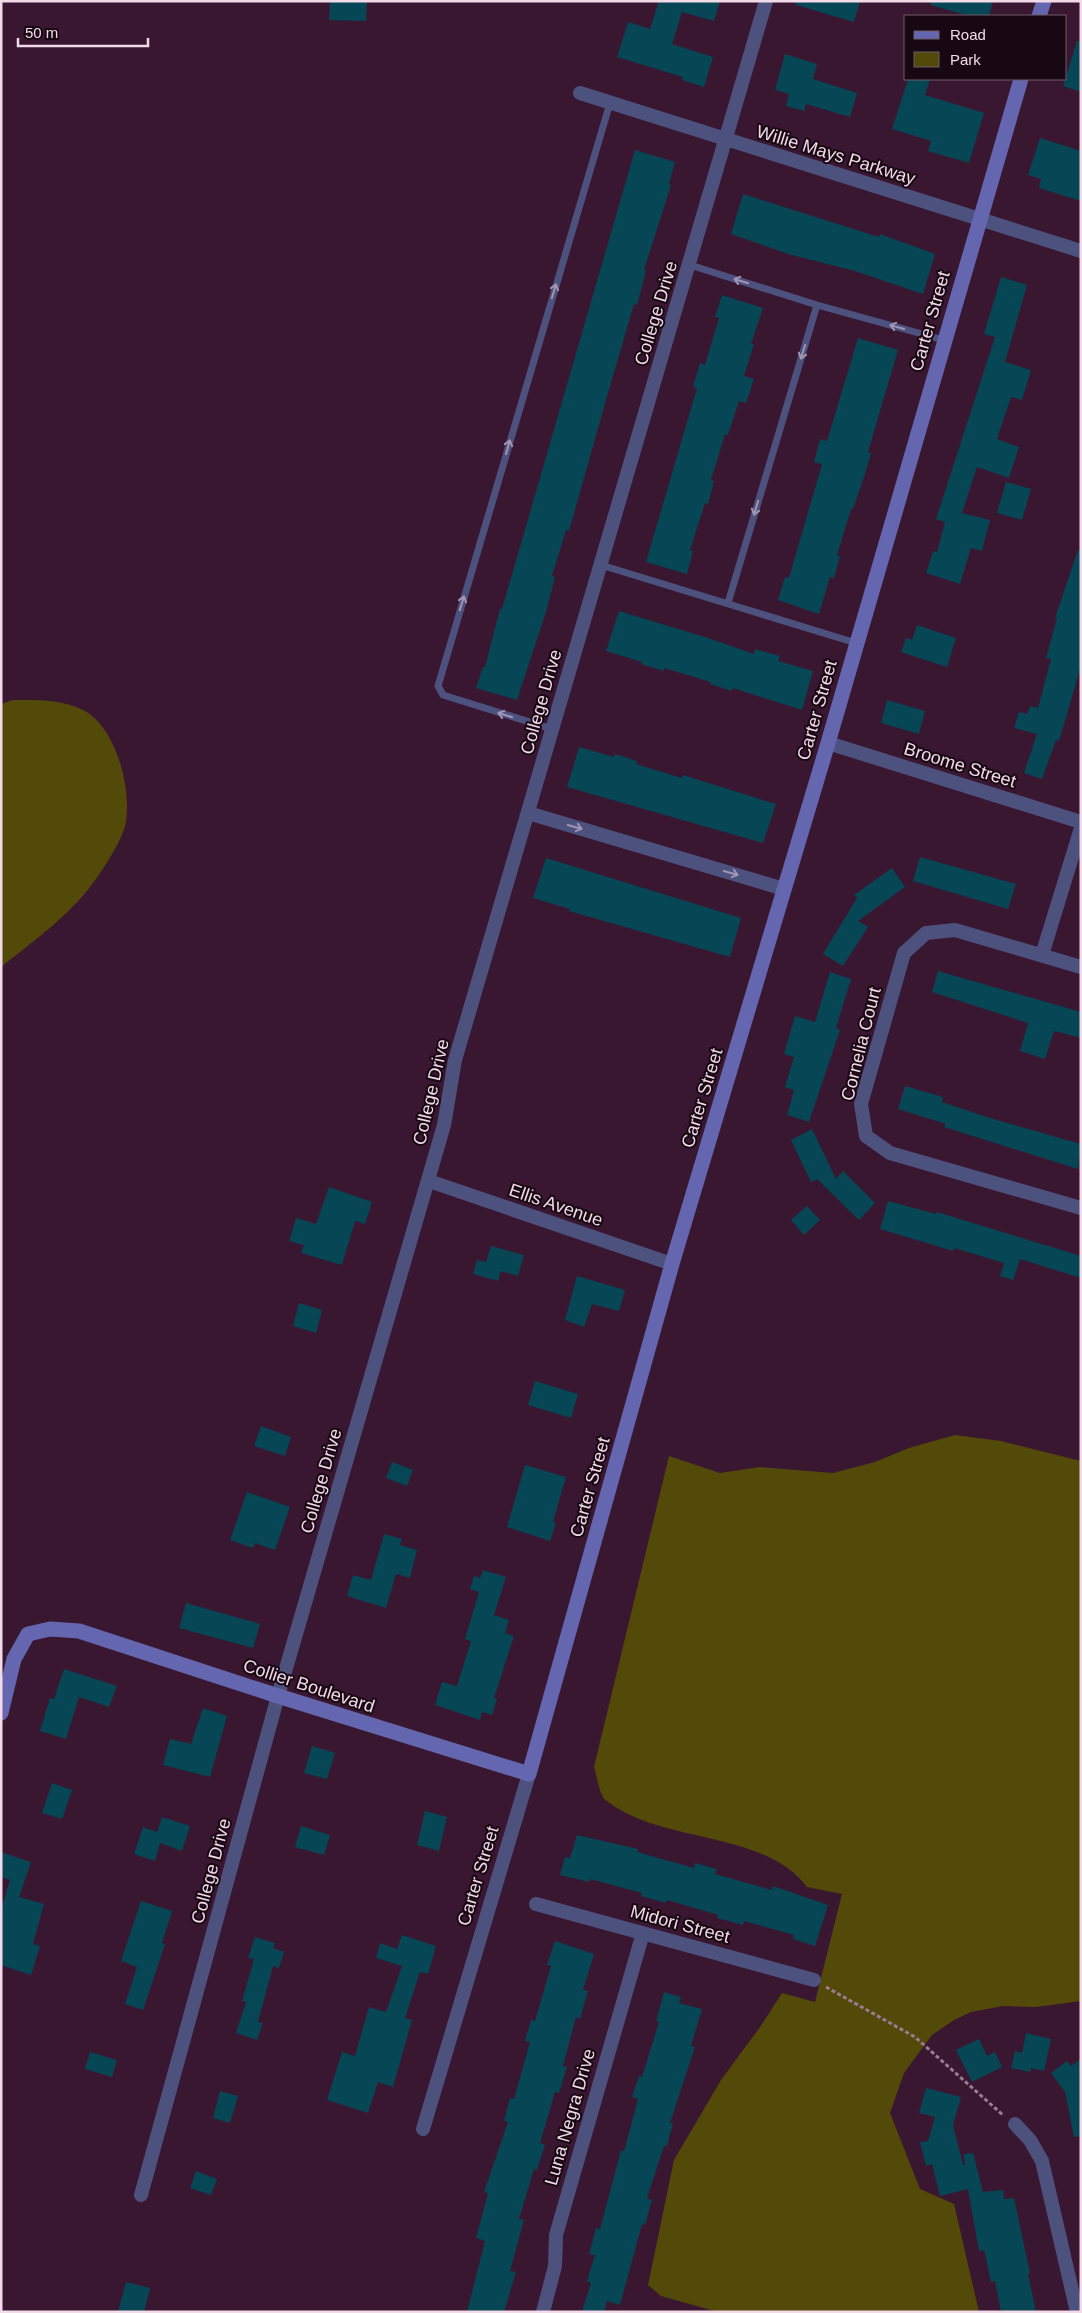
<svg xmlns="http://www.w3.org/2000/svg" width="1082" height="2313" font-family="Arial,sans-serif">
	<rect width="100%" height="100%" fill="#3a1730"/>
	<!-- green -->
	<path fill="#534909" d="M13 700C37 700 61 699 83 710 117 727 133 793 125 826 122 839 106 865 98 876 73 913 36 939 1 967V704Z
		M955 1435 1001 1441 1081 1461V2001L1036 2007 1003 2006 971 2012 954 2020 932 2035 904 2073 890 2113 920 2189 954 2204 979 2312H718L661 2296 648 2285 674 2160 721 2080 760 2027 782 1993 815 2002 842 1894 807 1887C766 1832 669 1843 614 1806 611 1803 605 1801 603 1797 598 1788 597 1776 594 1767L669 1456 720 1473 760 1467 833 1473 875 1462 909 1448Z"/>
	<!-- building -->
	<path fill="#064655" d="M330 1H367L366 21 329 20Z
		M659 1H720L714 21 682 12 672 44 713 57 704 87 682 80 683 77 617 57 628 22 650 29Z
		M796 1H860L854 22 796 5Z
		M931 1H993L989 16H969L931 5Z
		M1077 41H1081V92L1063 86Z
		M785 54 817 64 813 79 857 93 850 117 806 104 804 111 786 106 789 94 775 90Z
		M908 79H930L925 95 984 113 969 163 928 151 931 141 892 129Z
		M1040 138 1081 151V201L1039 188 1041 179 1028 175Z
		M635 150 675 162 669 184 671 185 644 270 646 271 637 305 634 304 608 393 569 531 566 530 552 576 555 577 546 612 517 700 476 688 483 667H485L500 609H502Z
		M743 194 879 237 880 234 935 254 923 294 855 271 788 254 731 234Z
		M1001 277 1027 285 1005 362 1031 370 1022 400 1011 397 997 439 1019 447 1009 478 977 467 962 513 990 520 982 551 971 548 960 584 926 573 933 551 937 552 945 522 936 519 995 337 984 334Z
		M722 295 763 308 751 344H754L744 376 754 379 746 403 739 401 728 435 725 434 711 480 714 481 708 504 705 503 690 550 693 551 687 574 646 562 697 388 693 387 700 363 705 365 719 318 715 317Z
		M858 338 898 350 868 452 871 453 864 477 853 509H851L837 555 840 556 834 578 830 577 819 614 778 600 785 577 789 578 822 464 814 462 820 439 827 441Z
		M1006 482 1031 489 1022 520 997 513Z
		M1078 550 1081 551V666L1059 741 1056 740 1042 779 1024 773 1037 734 1014 728 1019 712 1027 714 1030 706 1038 708 1051 659 1046 658 1057 618H1055Z
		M619 611 708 638 754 654 755 649 780 656 778 661 813 671 802 710 733 688 732 691 710 684 711 682 664 668V671L641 664 642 662 606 651Z
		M917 625 956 638 947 667 901 652 906 638 912 640Z
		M887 700 925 711 919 734 881 723Z
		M579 747 614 757 615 754 637 761 636 764 682 778 683 775 776 804 763 843 567 787Z
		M920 857 1016 884 1008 909 913 881Z
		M546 858 741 918 730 957 569 911 570 909 533 898Z
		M892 868 905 887 858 921 868 927 843 966 823 954 857 898 854 895Z
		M938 971 1081 1012V1038L1054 1031 1045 1059 1020 1051 1028 1023 932 992Z
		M830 972 851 979 836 1028 840 1030 809 1122 787 1115 794 1090 785 1087 794 1057 784 1054 795 1016 815 1022Z
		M905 1086 943 1097 942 1102 990 1118 1081 1144 1078 1169 944 1127 946 1124 898 1109Z
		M812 1129 836 1179 843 1171 875 1203 859 1220 817 1179 811 1182 791 1140Z
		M329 1187 372 1202 365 1224 355 1221 342 1265 301 1253 304 1245 289 1241 296 1218 316 1224Z
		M888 1201 936 1214 937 1212 1081 1256V1278L1020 1259 1013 1280 1000 1276 1004 1263 954 1248 953 1251 880 1229Z
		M807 1206 820 1220 804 1235 791 1220Z
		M491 1246 524 1255 518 1276 501 1271 498 1281 473 1274 477 1260 486 1262Z
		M577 1276 625 1290 619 1311 592 1304 584 1327 565 1320Z
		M299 1303 322 1310 316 1333 293 1326Z
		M535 1381 578 1394 571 1418 528 1405Z
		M261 1426 291 1437 285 1456 254 1446Z
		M392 1462 413 1470 407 1486 386 1478Z
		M525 1465 566 1477 553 1522 556 1523 550 1541 507 1527Z
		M247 1492 290 1507 275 1550 255 1543 253 1548 230 1540Z
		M384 1534 402 1539 400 1545 417 1550 410 1578 396 1574 386 1608 347 1596 353 1575 371 1580Z
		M483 1570 506 1577 494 1615 509 1620 505 1633 514 1636 494 1698 497 1699 492 1715 482 1712 480 1720 435 1705 442 1682 457 1686 471 1641 465 1639 479 1592 470 1589 474 1576 480 1578Z
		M186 1603 260 1624 253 1648 179 1628Z
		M64 1669 117 1686 109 1707 79 1697 66 1739 40 1731 50 1698 54 1699Z
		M203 1708 227 1716 210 1777 163 1765 170 1739 191 1744Z
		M312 1746 335 1753 327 1779 304 1773Z
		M52 1783 72 1790 62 1819 42 1813Z
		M425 1811 447 1817 439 1851 417 1845Z
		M162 1817 190 1826 182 1851 160 1843 155 1861 134 1854 143 1827 157 1832Z
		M301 1826 330 1835 324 1855 295 1847Z
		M577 1835 638 1849 637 1852 694 1868 695 1863 717 1869 715 1874 772 1890 773 1886 828 1905 815 1946 793 1939 794 1935 744 1921 743 1925 717 1918 718 1915 667 1900 666 1903 641 1896 642 1893 590 1879 589 1882 560 1875 565 1857 570 1858Z
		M1 1852 31 1862 19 1897 44 1904 33 1944 40 1946 31 1975 1 1965V1909L10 1880 1 1877Z
		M141 1901 172 1911 162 1943 165 1944 143 2010 125 2004 137 1967 121 1961Z
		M402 1935 436 1946 428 1974 420 1972 405 2018 412 2020 393 2087 378 2082 368 2113 327 2100 342 2052 355 2056 369 2007 386 2012 402 1966 376 1958 380 1943 397 1949Z
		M255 1937 275 1943 273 1948 284 1952 279 1968 273 1966 258 2022 263 2023 257 2040 236 2033 246 2002 242 2001 254 1959 248 1958Z
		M555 1941 594 1954 583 1990 588 1991 580 2019 576 2017 563 2066 567 2067 559 2093 555 2092 540 2143 545 2145 537 2170 534 2169 519 2219 524 2220 510 2271 516 2272 504 2312H467L485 2241 476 2238 488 2193 484 2192 508 2122 504 2121 510 2098 514 2099 530 2042 525 2041 531 2020 535 2021 551 1966 547 1965Z
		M664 1992 681 1997 679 2003 702 2009 691 2046 695 2047 670 2123H673L667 2146H664L647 2198 652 2200 645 2225 642 2224 620 2305 607 2301 604 2312H582L591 2283 587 2281 595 2255 589 2254 596 2228 600 2229 621 2150 624 2151 638 2099 632 2097 639 2076 642 2077 659 2022 656 2021Z
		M1026 2033 1051 2039 1044 2071 1031 2068 1030 2072 1011 2068 1015 2051 1022 2053Z
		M979 2039 987 2056 995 2052 1002 2067 972 2082 956 2050Z
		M90 2052 117 2060 112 2077 85 2069Z
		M1081 2059V2136L1074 2137 1065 2092 1051 2073 1067 2061 1071 2066Z
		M926 2088 961 2097 953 2125 963 2165H965L964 2154 973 2153 983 2192 1003 2190 1004 2199 1014 2198 1030 2273 1028 2274 1036 2312H1001L995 2281 991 2282 984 2250 979 2251 968 2189 940 2196 932 2164 926 2166 920 2142 928 2141 935 2117 919 2113Z
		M220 2091 238 2096 230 2123 213 2118Z
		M196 2171 217 2179 211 2195 190 2188Z
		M126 2282 150 2288 144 2312H118Z"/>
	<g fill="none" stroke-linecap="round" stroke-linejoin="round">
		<!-- path -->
		<path stroke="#9a7d91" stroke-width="3" stroke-dasharray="4 2.5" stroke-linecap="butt" d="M826 1987 915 2037 1004 2116"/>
		<!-- lane -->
		<path stroke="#4d517e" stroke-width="7" d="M690 265 817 305 944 340
			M601 565 856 643
			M728 603 817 305
			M552 729 443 695 438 686 610 103"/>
		<!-- street -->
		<path stroke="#4d517e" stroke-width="14" d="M580 93 1081 251
			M828 743 1081 822
			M528 813 784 889
			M1042 955 1081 828
			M1081 967 955 930 926 933 904 953 861 1104 866 1136 890 1153 1081 1208
			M429 1181 672 1264
			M536 1904 814 1980
			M1015 2124 1030 2140 1042 2161 1077 2312
			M423 2129 529 1774
			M141 2195 278 1696 444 1125 455 1060 766 1
			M543 2312 555 2266 556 2235 643 1933"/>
		<!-- secondary -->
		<path stroke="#6467b0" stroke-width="15" d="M1039 16 1044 1
			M1 1713 14 1659 28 1634 50 1629 79 1631 278 1696 529 1774 672 1264 828 743 1021 79"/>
	</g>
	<!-- one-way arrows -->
	<defs><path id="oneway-shaft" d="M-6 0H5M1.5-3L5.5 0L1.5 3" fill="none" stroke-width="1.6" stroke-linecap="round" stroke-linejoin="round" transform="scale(1.25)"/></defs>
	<g stroke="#a096b4">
		<use href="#oneway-shaft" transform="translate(741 281) rotate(-163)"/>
		<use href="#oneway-shaft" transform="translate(554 291) rotate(-73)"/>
		<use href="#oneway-shaft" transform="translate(897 327) rotate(-165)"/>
		<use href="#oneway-shaft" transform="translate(803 352) rotate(107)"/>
		<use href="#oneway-shaft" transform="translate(508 447) rotate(-74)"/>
		<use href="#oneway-shaft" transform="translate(756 508) rotate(107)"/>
		<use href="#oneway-shaft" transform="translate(462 603) rotate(-73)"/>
		<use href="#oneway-shaft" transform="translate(505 715) rotate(-163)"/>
		<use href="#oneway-shaft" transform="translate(575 827) rotate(16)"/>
		<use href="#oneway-shaft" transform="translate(731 873) rotate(16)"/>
	</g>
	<g text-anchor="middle" stroke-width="4" stroke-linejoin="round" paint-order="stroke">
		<!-- street labels -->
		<g font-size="18" fill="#f2dae9" stroke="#180813">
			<text transform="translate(836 155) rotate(17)" y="6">Willie Mays Parkway</text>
			<text transform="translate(656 313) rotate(-73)" y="6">College Drive</text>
			<text transform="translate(930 321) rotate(-74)" y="6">Carter Street</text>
			<text transform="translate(541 702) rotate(-74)" y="6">College Drive</text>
			<text transform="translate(817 710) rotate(-74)" y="6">Carter Street</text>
			<text transform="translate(960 765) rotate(17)" y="6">Broome Street</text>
			<text transform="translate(861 1044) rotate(-76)" y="6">Cornelia Court</text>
			<text transform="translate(431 1092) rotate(-77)" y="6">College Drive</text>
			<text transform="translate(702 1098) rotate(-73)" y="6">Carter Street</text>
			<text transform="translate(556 1205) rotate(19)" y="6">Ellis Avenue</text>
			<text transform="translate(321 1481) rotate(-74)" y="6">College Drive</text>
			<text transform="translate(590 1487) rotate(-74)" y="6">Carter Street</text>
			<text transform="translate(309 1686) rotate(18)" y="6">Collier Boulevard</text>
			<text transform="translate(211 1871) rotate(-75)" y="6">College Drive</text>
			<text transform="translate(478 1876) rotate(-73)" y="6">Carter Street</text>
			<text transform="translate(680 1924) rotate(15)" y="6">Midori Street</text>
			<text transform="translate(570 2117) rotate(-74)" y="6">Luna Negra Drive</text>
		</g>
	</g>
	<!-- border -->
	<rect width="1082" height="2313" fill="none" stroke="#f2dae9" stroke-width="5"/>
	<!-- legend -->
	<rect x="904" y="15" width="162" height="65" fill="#180813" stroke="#6f5c69"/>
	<rect x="914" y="31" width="25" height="8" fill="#6467b0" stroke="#6f5c69"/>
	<text x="950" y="40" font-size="15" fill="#f2dae9">Road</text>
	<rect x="914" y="52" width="25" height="15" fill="#534909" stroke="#6f5c69"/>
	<text x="950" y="65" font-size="15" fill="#f2dae9">Park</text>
	<!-- scale -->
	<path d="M18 38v8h130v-8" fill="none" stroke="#f2dae9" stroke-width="2.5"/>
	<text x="25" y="38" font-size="15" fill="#f2dae9" stroke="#180813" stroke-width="4" paint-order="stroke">50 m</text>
</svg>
